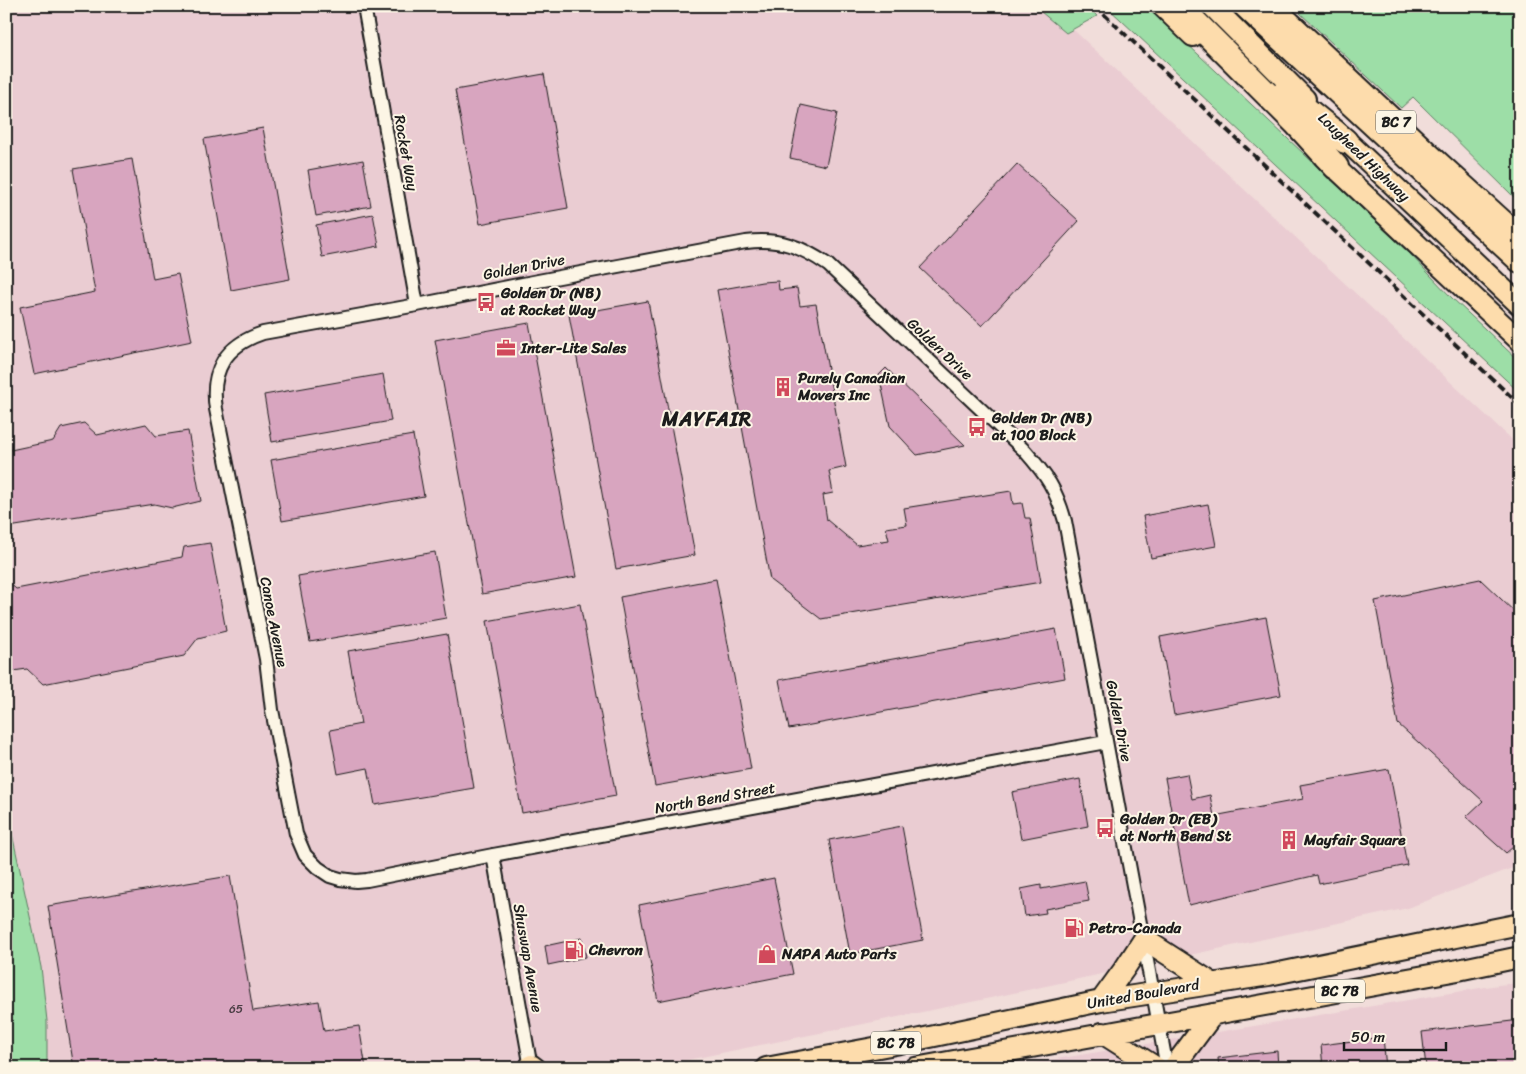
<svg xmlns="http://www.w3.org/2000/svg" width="1526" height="1074" font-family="Sriracha,sans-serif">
	<rect width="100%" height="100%" fill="#f1ddda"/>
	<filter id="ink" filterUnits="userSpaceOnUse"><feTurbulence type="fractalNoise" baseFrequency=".02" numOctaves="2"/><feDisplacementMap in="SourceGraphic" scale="10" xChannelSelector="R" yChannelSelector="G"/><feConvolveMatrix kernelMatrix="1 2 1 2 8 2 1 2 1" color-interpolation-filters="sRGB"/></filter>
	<g filter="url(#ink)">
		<!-- built -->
		<path fill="#eaccd2" d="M6 6H1048L1520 447V865L1408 908 981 1000 648 1068H49L36 966 6 817Z
			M1520 983V1068H1003L1498 985Z"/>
		<!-- green -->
		<path fill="#9ddea7" stroke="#5c7d62" d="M1034 6H1087L1097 16 1066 33Z
			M1106 6H1146L1164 22 1409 253 1452 298 1520 362V393Z
			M1309 6H1520V203L1413 97 1401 108 1300 13Z
			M6 806 41 967 47 1021V1068H6Z"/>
		<!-- building -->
		<path fill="#d8a5bf" stroke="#1c1c1c" d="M544 74 568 208 480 224 455 90Z
			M801 105 837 113 826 166 790 158Z
			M263 128 290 279 231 290 204 139Z
			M132 159 153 279 178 274 192 341 34 374 20 307 95 292 73 169Z
			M363 160 371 206 316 216 308 170Z
			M1017 164 1079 221 982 326 920 268Z
			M373 214 379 246 322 257 316 225Z
			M778 281 779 290 797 288 800 306 816 304 846 467 829 471 833 493 823 495 827 520 857 545 889 540 886 528 907 525 904 508 1011 491 1013 504 1022 503 1025 518H1030L1041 582 821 619 770 580 717 290 762 282Z
			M648 301 695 555 616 569 569 315Z
			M529 323 576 577 482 594 435 340Z
			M886 368 965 445 917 455 890 426 879 375Z
			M383 374 391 421 272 442 264 395Z
			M84 423 97 435 146 424 156 436 188 431 201 501 172 508 154 504 9 527 6 532V451L53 441 61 428Z
			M413 435 424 496 282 521 271 460Z
			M1208 504 1216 546 1151 558 1143 516Z
			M210 543 226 631 198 638 184 656 43 684 27 669 6 672V580L16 589 182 557 184 547Z
			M435 552 446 618 310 642 298 576Z
			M716 579 751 769 655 786 620 597Z
			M1480 579 1520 617V841L1506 853 1466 817 1483 801 1398 724 1375 601Z
			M580 604 616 796 522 813 487 621Z
			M1266 617 1281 695 1174 715 1160 637Z
			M1056 629 1065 678 789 729 779 680Z
			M447 634 474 788 375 805 368 768 338 774 330 730 361 724 348 651Z
			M1389 769 1407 865 1319 884 1317 875 1189 905 1165 778 1187 774 1192 799 1210 795 1214 816 1303 799 1300 785Z
			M1080 779 1088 826 1021 839 1012 792Z
			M902 826 923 940 850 954 829 840Z
			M230 876 253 1011 319 1001 324 1031 359 1026 366 1068H74L48 906Z
			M774 878 793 974 658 1001 639 905Z
			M1085 881 1089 901 1045 909 1046 913 1025 916 1021 889 1041 885V889Z
			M582 938 586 957 548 965 545 946Z
			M1520 1020V1068H1445L1444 1065 1426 1067 1422 1032Z
			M1383 1037 1386 1068H1323L1321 1045Z
			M1277 1051 1278 1068H1219L1218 1058Z"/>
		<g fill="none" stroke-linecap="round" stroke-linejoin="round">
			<!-- minor casing -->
			<g stroke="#1c1c1c" stroke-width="16">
				<path id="minor" d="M364 6 417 305
					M1106 742 493 855 367 880 356 881 340 879 330 876 318 868 305 855 296 834 272 710 266 659 216 409C210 370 226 345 263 333L417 305 538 281 746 242C779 238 801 246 828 265L1025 451C1047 476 1056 489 1065 521L1167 1068
					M493 855 531 1068"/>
			</g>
			<!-- primary casing -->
			<g stroke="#1c1c1c" stroke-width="24">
				<path id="primary" d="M1162 6 1193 36
					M1212 6 1305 99
					M1273 6 1431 155 1520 236
					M1334 129 1520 305
					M1324 157 1520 341
					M1101 1001 1125 968 1144 939 1212 983
					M1102 1033 1157 1068
					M529 1068 531 1065 535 1068
					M766 1068 906 1042 1101 1001 1269 975 1520 924
					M915 1068 1458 970 1520 957
					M1173 1068 1213 1014"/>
			</g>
			<!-- motorway casing -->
			<g stroke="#1c1c1c" stroke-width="28">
				<path id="motorway" d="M1179 6 1296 123 1336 167
					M1246 6 1520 260
					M1285 92 1345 141"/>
			</g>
			<!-- minor -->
			<use href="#minor" stroke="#fcf5e5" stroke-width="12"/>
			<!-- primary -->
			<use href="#primary" stroke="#fddcac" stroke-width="20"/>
			<!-- motorway -->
			<use href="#motorway" stroke="#fddcac" stroke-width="24"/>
			<!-- rail -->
			<path stroke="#1c1c1c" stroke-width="4" stroke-dasharray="8 4" stroke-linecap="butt" d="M1095 6 1520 405"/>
		</g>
	</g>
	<!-- icons -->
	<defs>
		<g id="bus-bare" transform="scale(1.5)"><path d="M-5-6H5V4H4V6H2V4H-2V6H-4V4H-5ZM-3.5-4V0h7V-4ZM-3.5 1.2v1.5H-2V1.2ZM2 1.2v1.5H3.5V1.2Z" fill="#d1495b" stroke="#fcf5e5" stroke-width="2.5" paint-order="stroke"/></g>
		<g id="office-bare" transform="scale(1.5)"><path d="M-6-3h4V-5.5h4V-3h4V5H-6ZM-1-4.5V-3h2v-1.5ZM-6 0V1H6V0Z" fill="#d1495b" stroke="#fcf5e5" stroke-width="2.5" paint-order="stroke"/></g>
		<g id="building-bare" transform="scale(1.5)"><path d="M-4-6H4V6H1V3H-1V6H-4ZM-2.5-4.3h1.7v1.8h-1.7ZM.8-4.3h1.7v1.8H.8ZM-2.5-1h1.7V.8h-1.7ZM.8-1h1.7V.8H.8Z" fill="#d1495b" stroke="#fcf5e5" stroke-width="2.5" paint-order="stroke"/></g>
		<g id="fuel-bare" transform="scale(1.5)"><path d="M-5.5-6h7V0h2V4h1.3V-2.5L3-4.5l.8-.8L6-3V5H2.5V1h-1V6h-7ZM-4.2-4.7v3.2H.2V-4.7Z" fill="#d1495b" stroke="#fcf5e5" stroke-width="2.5" paint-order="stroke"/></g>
		<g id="shop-bare" transform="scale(1.5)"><path d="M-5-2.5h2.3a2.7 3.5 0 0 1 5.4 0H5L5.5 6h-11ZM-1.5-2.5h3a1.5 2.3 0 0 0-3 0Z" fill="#d1495b" stroke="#fcf5e5" stroke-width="2.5" paint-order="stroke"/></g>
	</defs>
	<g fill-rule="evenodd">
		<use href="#bus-bare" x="486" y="302"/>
		<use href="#office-bare" x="506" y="348"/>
		<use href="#building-bare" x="783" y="387"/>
		<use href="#bus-bare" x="977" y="427"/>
		<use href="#bus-bare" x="1105" y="828"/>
		<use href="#building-bare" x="1289" y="840"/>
		<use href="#fuel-bare" x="1074" y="928"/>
		<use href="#fuel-bare" x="574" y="950"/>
		<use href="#shop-bare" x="767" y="954"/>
	</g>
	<g text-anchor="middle" stroke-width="4" stroke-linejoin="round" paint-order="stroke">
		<!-- number labels -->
		<g font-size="12" fill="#4b3e45">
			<text x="236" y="1013">65</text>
		</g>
		<!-- shield labels -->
		<g fill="#fcf5e5" stroke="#5f5d58" stroke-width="1">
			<rect x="1376" y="110.5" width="40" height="23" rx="4"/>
			<rect x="1315" y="979.5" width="50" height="23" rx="4"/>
			<rect x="871" y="1031.5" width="50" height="23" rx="4"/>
		</g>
		<g font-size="14" font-weight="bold" fill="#1c1c1c">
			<text x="1396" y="127">BC 7</text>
			<text x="1340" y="996">BC 7B</text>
			<text x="896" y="1048">BC 7B</text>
		</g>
		<!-- street labels -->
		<g font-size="15" fill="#1c1c1c" stroke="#fcf5e5">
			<text transform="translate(406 153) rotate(80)" y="5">Rocket Way</text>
			<text transform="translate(1364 157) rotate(44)" y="5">Lougheed Highway</text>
			<text transform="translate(524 267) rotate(-11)" y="5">Golden Drive</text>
			<text transform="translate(940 349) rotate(43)" y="5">Golden Drive</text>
			<text transform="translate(274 622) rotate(79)" y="5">Canoe Avenue</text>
			<text transform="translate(1119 721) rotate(79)" y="5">Golden Drive</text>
			<text transform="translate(715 798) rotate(-10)" y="5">North Bend Street</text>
			<text transform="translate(528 958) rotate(80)" y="5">Shuswap Avenue</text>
			<text transform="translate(1143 994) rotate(-10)" y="5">United Boulevard</text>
		</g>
		<!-- poi labels -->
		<g font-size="15" font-weight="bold" fill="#1c1c1c" stroke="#fcf5e5" text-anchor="start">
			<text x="501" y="298">Golden Dr (NB)<tspan x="501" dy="17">at Rocket Way</tspan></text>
			<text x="521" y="353">Inter-Lite Sales</text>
			<text x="798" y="383">Purely Canadian<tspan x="798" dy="17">Movers Inc</tspan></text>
			<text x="992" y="423">Golden Dr (NB)<tspan x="992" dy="17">at 100 Block</tspan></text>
			<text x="1120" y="824">Golden Dr (EB)<tspan x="1120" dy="17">at North Bend St</tspan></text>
			<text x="1304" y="845">Mayfair Square</text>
			<text x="1089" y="933">Petro-Canada</text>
			<text x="589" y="955">Chevron</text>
			<text x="782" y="959">NAPA Auto Parts</text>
		</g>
		<!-- district labels -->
		<g font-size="20" font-weight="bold" letter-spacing="1" fill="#1c1c1c" stroke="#fcf5e5">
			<text x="707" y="426">MAYFAIR</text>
		</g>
	</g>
	<!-- margin -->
	<rect width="1526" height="1074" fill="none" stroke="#fcf5e5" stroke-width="25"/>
	<rect x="12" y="12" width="1501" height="1049" fill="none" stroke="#1c1c1c" stroke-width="2" filter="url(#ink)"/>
	<!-- scale -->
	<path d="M1344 1042v8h102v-8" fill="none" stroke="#1c1c1c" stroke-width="2.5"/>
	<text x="1351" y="1042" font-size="15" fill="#1c1c1c" stroke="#fcf5e5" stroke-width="4" paint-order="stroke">50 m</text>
</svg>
